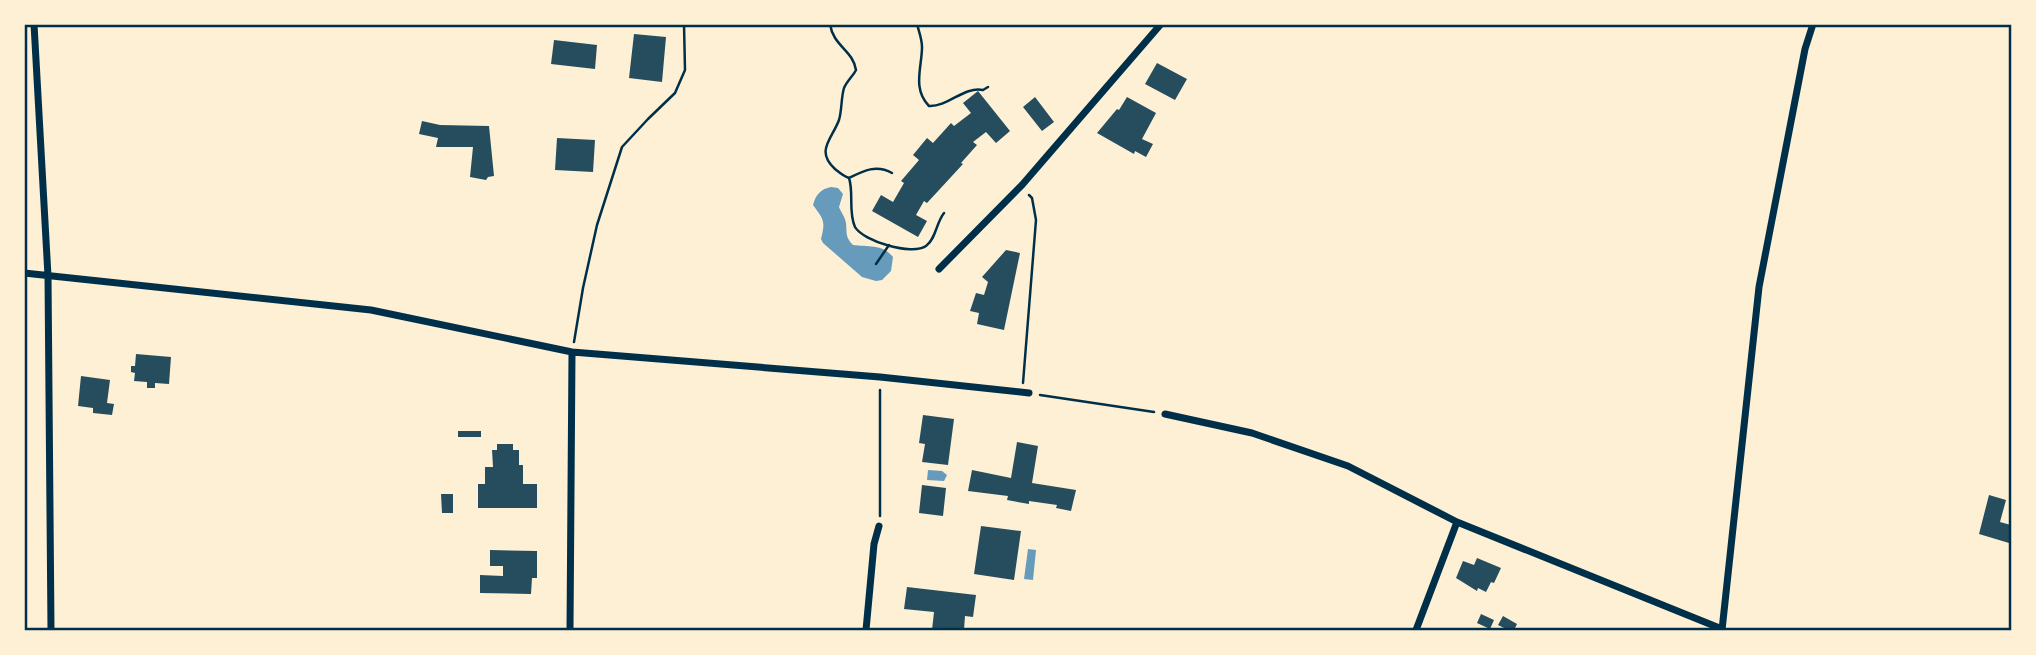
<svg xmlns="http://www.w3.org/2000/svg" width="2036" height="655" font-family="'Crimson Pro',serif">
	<rect width="100%" height="100%" fill="#fdf0d5"/>
	<!-- water -->
	<path fill="#669bbc" d="M831 187 838 188 843 194 839 207C841 212 845 217 846 223 847 233 845 237 853 245 868 247 883 244 893 257L891 271 882 280 876 281 862 277 823 243 821 239C826 220 823 219 813 205 816 194 821 189 831 187Z
		M928 470 942 471 947 475 944 481 927 480Z
		M1028 549 1036 550 1033 580 1024 579Z"/>
	<!-- building -->
	<path fill="#264d5e" d="M634 34 666 37 662 82 629 78Z
		M554 40 597 45 595 69 551 64Z
		M1157 63 1187 79 1175 100 1145 84Z
		M978 91 1010 131 996 143 986 132 973 142 977 145 961 163 963 164 927 203 924 201 916 215 927 221 918 237 872 211 881 195 893 202 904 183 901 181 919 160 913 155 927 138 933 143 951 123 954 126 971 113 963 103Z
		M1035 97 1054 122 1042 131 1023 107Z
		M1127 97 1156 113 1142 139 1153 144 1146 157 1135 151 1134 154 1097 133 1117 109 1119 110Z
		M422 121 440 125 489 126 494 176 488 177 486 180 470 177 473 147H436L438 138 419 134Z
		M557 138 595 140 593 172 555 170Z
		M1006 250 1020 253 1004 330 977 324 979 313 970 311 976 293 984 295 988 282 982 277Z
		M136 354 171 357 169 384 155 383V388H147V382L134 381 135 373 131 372V366H135Z
		M81 376 110 380 107 403 114 404 112 415 93 413V408L78 406Z
		M923 415 954 419 948 465 922 462 925 444 919 443Z
		M458 431H481V437H458Z
		M1017 442 1038 446 1032 483 1076 490 1071 511 1056 508 1057 505 1029 501V504L1007 500 1008 496 968 491 972 470 1011 478Z
		M497 444H513V450H519V465H523V484H537V508H478V484H485V467H493L492 450H497Z
		M922 485 946 488 943 516 919 513Z
		M441 494H453V513H442Z
		M1989 495 2006 500 2000 522 2011 525 2009 543 1979 534Z
		M981 526 1021 531 1014 580 974 574Z
		M490 550 537 551V578H532L531 594 480 593V575L503 576V566H490Z
		M1477 558 1501 568 1494 583 1491 582 1486 592 1478 588 1477 591 1456 578 1463 561 1474 565Z
		M907 587 976 595 973 617 965 616 964 630H932L934 612 904 609Z
		M1481 614 1494 620 1490 629 1477 623Z
		M1503 616 1517 624 1514 630H1508L1498 625Z"/>
	<g fill="none" stroke-linecap="round" stroke-linejoin="round">
		<!-- path -->
		<path stroke="#003049" stroke-width="2.5" d="M830 24C833 46 853 50 856 70 853 76 847 81 844 88 841 98 842 110 839 120 832 139 815 151 835 169 840 173 843 176 849 178 863 171 876 164 892 173
			M917 24C919 32 922 39 922 47 922 67 912 89 929 106 948 107 964 86 983 90L988 87
			M849 178C854 193 848 212 855 227 863 241 912 256 926 246 936 239 936 223 944 213
			M876 264 889 245
			M574 342 583 288 597 225 622 147 648 119 675 93 685 70 684 24
			M1023 383 1036 220 1032 198 1029 195
			M1040 395 1154 412
			M880 516V390"/>
		<!-- minor -->
		<path stroke="#003049" stroke-width="7" d="M34 24 48 276 51 630
			M939 269 1022 185 1161 24
			M24 273 371 310 572 352 880 377 1029 393
			M1165 414 1252 433 1348 466 1457 522 1722 629
			M570 630 572 352
			M866 630 874 544 879 526
			M1416 630 1457 522
			M1722 630 1759 287 1805 49 1813 24"/>
	</g>
	<!-- border -->
	<rect width="2036" height="655" fill="none" stroke="#fdf0d5" stroke-width="52"/>
	<rect x="26" y="26" width="1984" height="603" fill="none" stroke="#003049" stroke-width="2.5"/>
</svg>
